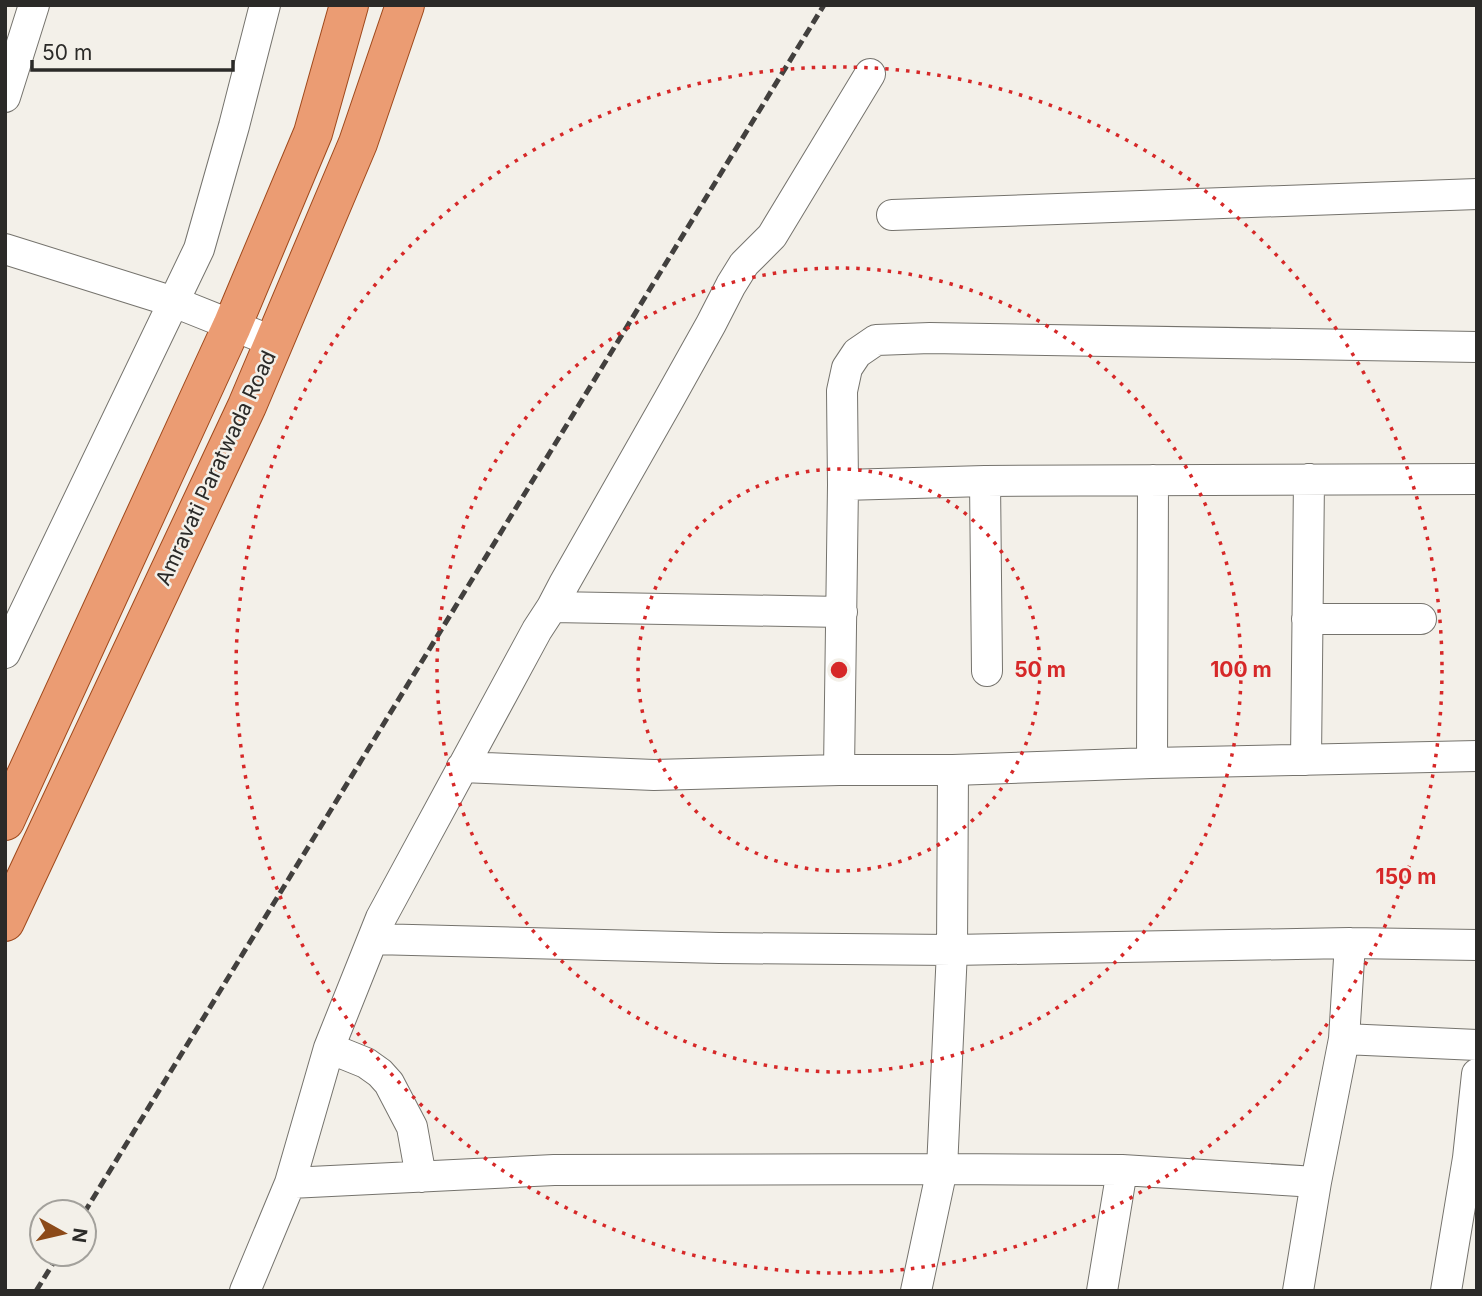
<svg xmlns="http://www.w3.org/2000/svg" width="1482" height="1296" font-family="Inter,sans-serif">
	<rect width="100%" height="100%" fill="#f3f0e9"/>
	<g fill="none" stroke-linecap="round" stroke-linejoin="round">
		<!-- street casing -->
		<g stroke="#75736d" stroke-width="32">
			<path id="street" d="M5 97 34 5
				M892 215 1477 194
				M5 249 174 302 274 342
				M985 481 987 671
				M843 485 985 481 1477 479
				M552 607 842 612
				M1307 619H1421
				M5 653 199 249 234 126 265 5
				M1306 760 1309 479
				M1152 763 1153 480
				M462 767 654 775 839 770H953L1152 763 1477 756
				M839 770 843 485 842 391 847 368 857 353 876 340 930 338 1477 347
				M373 939 719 948 952 950 1350 943 1477 945
				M1344 1039 1477 1045
				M329 1048 366 1063 380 1073 389 1083 412 1127 421 1177
				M290 1183 554 1170 942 1169 1122 1170 1316 1182
				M245 1291 290 1183 329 1048 381 918 537 630 552 607 564 584 668 401 711 324 731 285 744 264 772 236 870 74
				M916 1291 942 1169 952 950 953 770
				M1102 1291 1122 1170
				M1298 1291 1316 1182 1344 1039 1350 943
				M1446 1291 1468 1158 1477 1074"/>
		</g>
		<!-- primary casing -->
		<g stroke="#9f491c" stroke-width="40">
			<path id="primary" d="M5 821 232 326 313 133 349 5
				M5 922 247 406 358 143 405 5"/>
		</g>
		<!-- street -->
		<use href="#street" stroke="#fff" stroke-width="30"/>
		<!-- primary -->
		<use href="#primary" stroke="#eb9c73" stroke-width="38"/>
		<!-- rail -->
		<path stroke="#42403e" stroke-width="5" stroke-dasharray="10 5" stroke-linecap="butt" d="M84 1213 824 5
			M36 1291 59 1254"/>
	</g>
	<!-- distance rings -->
	<g fill="none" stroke="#d62828" stroke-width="3.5" stroke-dasharray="3.5 7">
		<circle cx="839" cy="670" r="201"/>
		<circle cx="839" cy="670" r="402"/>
		<circle cx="839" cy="670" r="603"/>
	</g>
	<g text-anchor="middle" stroke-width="5" stroke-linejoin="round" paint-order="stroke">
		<!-- street labels -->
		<g font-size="21" fill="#2b2a28" stroke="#f3f0e9">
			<text transform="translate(216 468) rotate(-65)" y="7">Amravati Paratwada Road</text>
		</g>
	</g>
	<circle cx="839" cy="670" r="10" fill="#d62828" stroke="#f3f0e9" stroke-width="3.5"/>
	<g font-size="21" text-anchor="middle" font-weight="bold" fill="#d62828" stroke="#f3f0e9" stroke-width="5" stroke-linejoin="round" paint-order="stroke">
		<text x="1040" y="677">50 m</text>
		<text x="1241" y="677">100 m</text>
		<text x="1406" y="884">150 m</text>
	</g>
	<!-- border -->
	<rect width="1482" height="1296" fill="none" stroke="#2b2a28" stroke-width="14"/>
	<!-- north arrow -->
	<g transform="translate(63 1233) rotate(98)"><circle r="33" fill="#f3f0e9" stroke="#a3a19c" stroke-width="2"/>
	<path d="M0-5L12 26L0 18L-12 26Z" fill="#8c4a19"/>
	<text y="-10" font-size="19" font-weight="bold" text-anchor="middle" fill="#2b2a28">N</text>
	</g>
	<!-- scale -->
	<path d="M32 60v10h201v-10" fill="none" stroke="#2b2a28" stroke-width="3.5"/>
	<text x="42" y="60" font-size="21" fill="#2b2a28" stroke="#f3f0e9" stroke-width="5" paint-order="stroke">50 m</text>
</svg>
